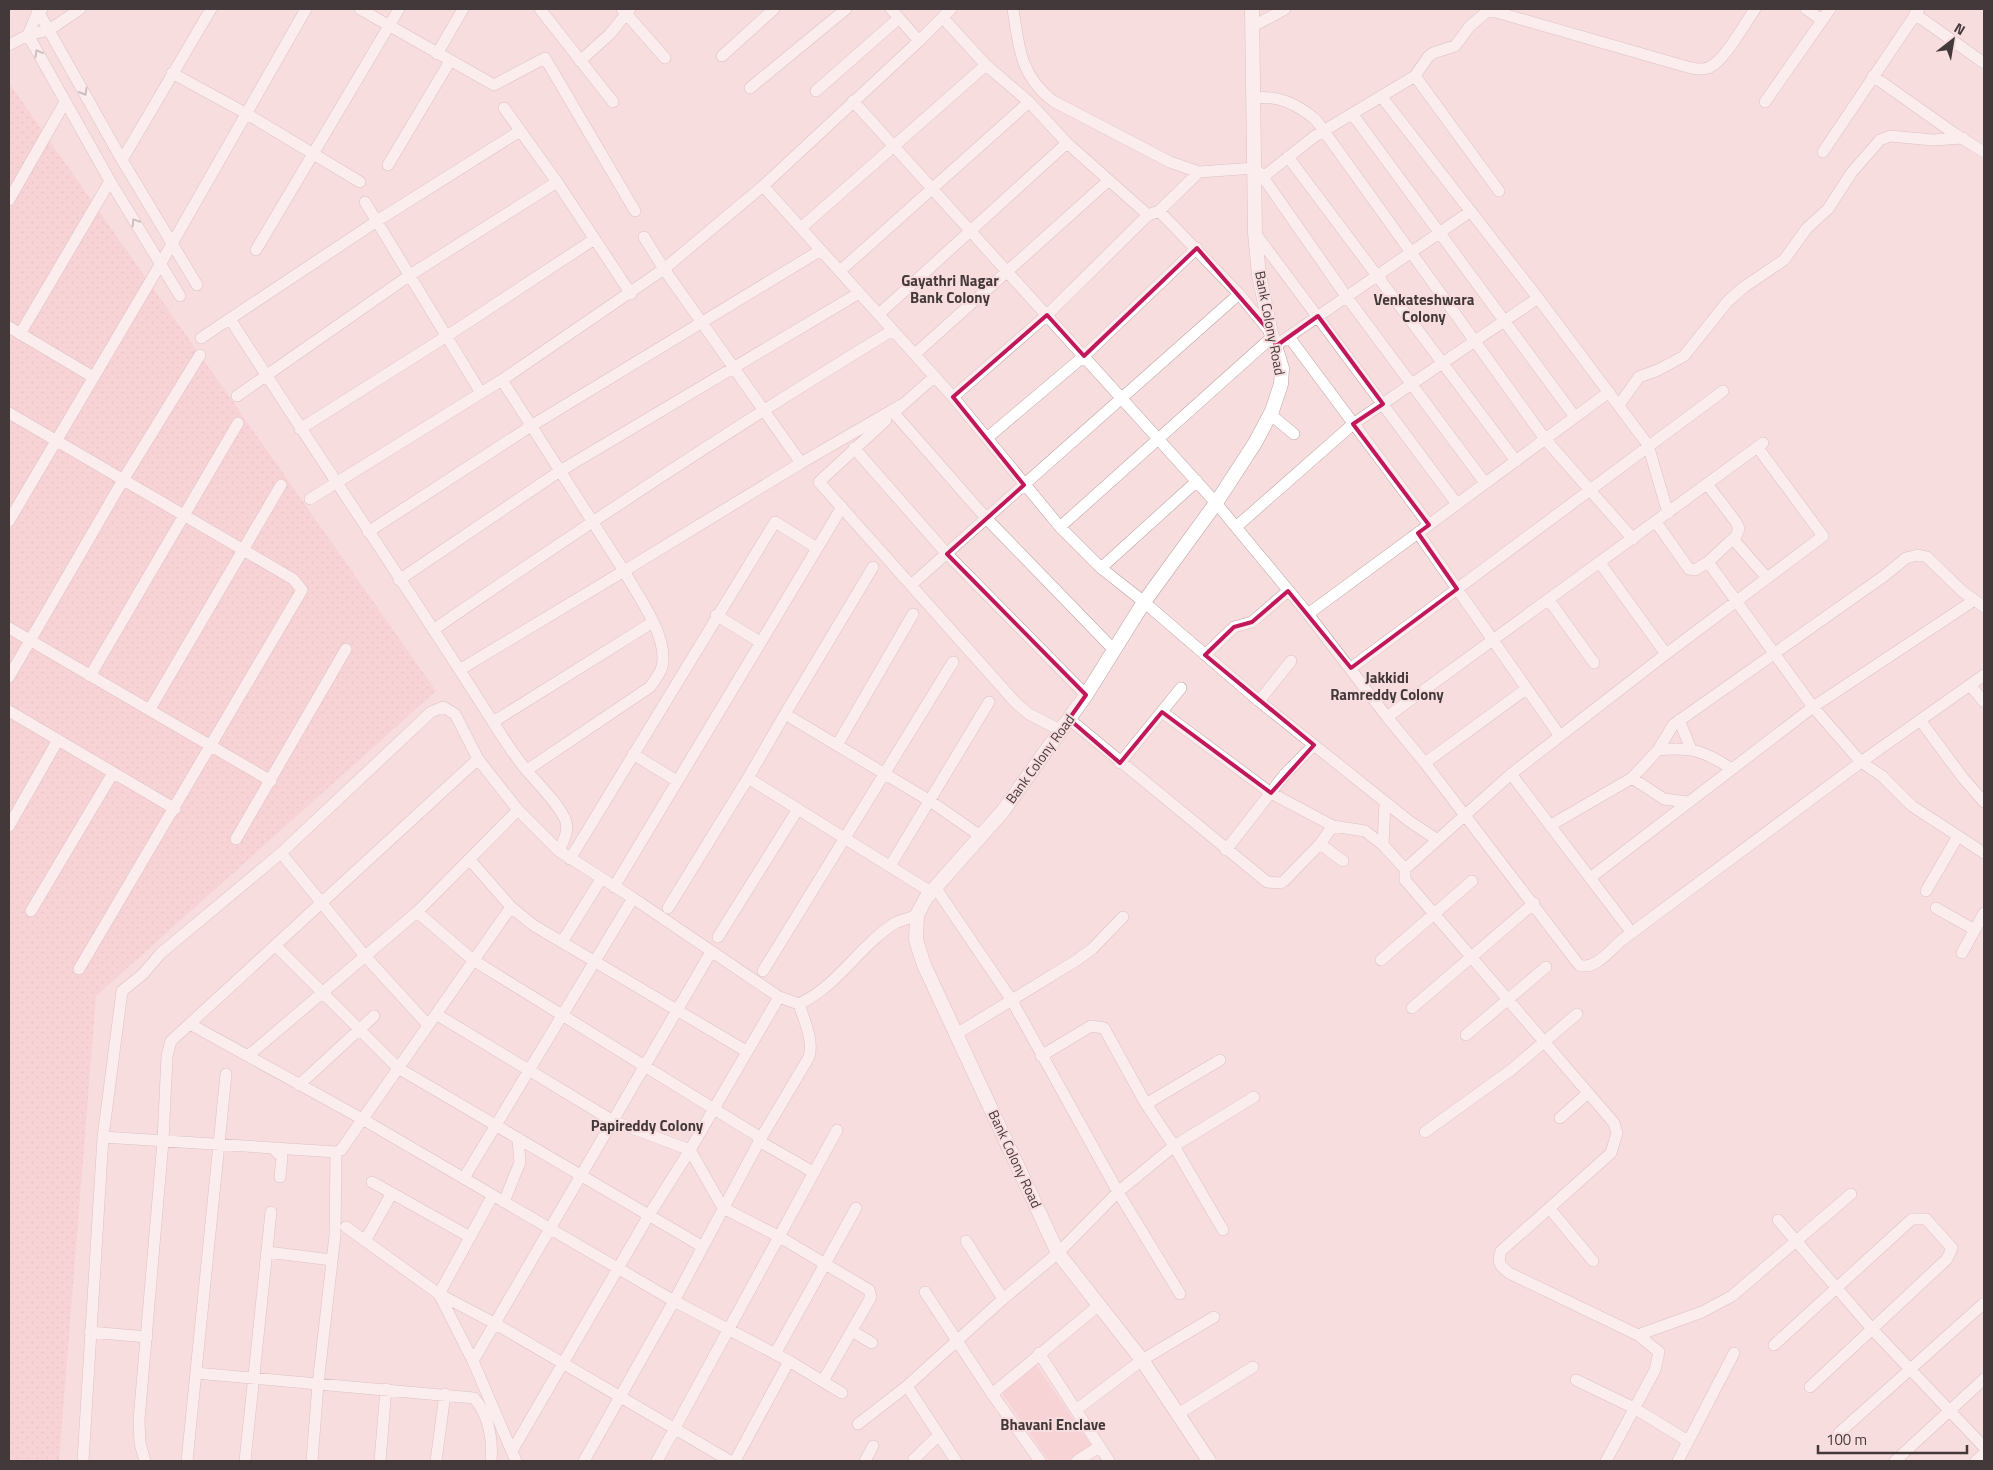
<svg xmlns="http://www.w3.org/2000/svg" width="1993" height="1470" font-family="'Titillium Web',sans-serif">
	<defs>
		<pattern id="grass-dots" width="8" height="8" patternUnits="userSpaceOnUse" patternTransform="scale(1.25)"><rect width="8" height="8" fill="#f9c7ca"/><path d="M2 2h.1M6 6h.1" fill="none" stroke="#d7acae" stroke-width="1.8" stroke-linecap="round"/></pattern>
	</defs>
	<rect width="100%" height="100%" fill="#f8ddde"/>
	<!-- grass -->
	<path fill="url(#grass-dots)" d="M9 83 436 691 96 996 59 1461H9Z"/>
	<!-- park -->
	<path fill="#f9c7ca" d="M1035 1363 1091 1445 1068 1461H1049L1002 1393Z"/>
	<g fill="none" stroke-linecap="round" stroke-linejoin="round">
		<!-- minor casing -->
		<g stroke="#bba1a2" stroke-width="12">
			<path id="minor" d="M360 9 494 85 545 58 635 211
				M540 9 613 102
				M622 9 665 58
				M891 9 919 41
				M1013 9C1019 48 1020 75 1053 101L1170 162 1199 172 1255 168 1263 177 1315 136 1415 76 1428 57 1433 53 1455 46 1470 26 1490 9
				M1806 9 1822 20
				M1489 10 1691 68C1697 69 1705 70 1710 67 1725 60 1745 23 1755 9
				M38 11 122 160 197 285
				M1915 14 1984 63
				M943 18 986 65 1029 102 1067 143 1148 215
				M1252 27 1285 9
				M28 35 110 181 180 296
				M28 35 38 11 42 9
				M9 45 28 35 49 30 80 9
				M437 54 463 9
				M722 56 774 9
				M580 61 610 34 630 9
				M172 73 247 114 360 182
				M1415 76 1499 191
				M1873 76 1955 134 1984 152
				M750 88 846 9
				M816 91 899 18
				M1381 96 1538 298 1648 445 1668 513
				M1254 98C1278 95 1297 104 1316 120L1545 439 1633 539
				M853 101 1216 503 1308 614 1387 717 1425 763 1579 965C1595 971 1610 950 1622 940L1861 762 1984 675
				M1765 102 1830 9
				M504 108 557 182 631 294
				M1353 115 1575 417
				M1823 152 1919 9
				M1288 157 1516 461
				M122 160 211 9
				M388 165 450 61
				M1263 177 1346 296 1485 483
				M763 186 953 397 1060 527 1101 568 1144 602 1259 701 1409 821 1436 839
				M9 200 65 102
				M365 202 481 393
				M1159 211 1239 294 1271 333
				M802 227 986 65
				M1255 233 1457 504
				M644 237 664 269 801 463
				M256 250 399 9
				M840 271 1029 102
				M879 314 1067 143
				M230 319C316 453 406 585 491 719 502 736 514 756 528 772 541 787 556 801 565 819 570 831 563 841 559 851
				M9 327 93 377
				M20 334 110 181
				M1289 337 1429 525
				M201 338 377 221 520 131
				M1275 346 1471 211
				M915 354 1108 181
				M237 396 410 275 557 182
				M953 397 1047 315 1148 215 1159 211 1199 172
				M1619 405 1639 377 1658 370 1684 356 1728 301 1744 287 1784 260 1807 228 1828 209 1852 172 1880 140 1890 136 1933 140 1963 138
				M898 409 934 377
				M9 413 293 579 302 590 79 969
				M894 413 986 518 1115 651
				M1270 414 1294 434
				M886 420 819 482 1016 703 1029 714 1060 730
				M300 429 447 336 593 240
				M987 438 1084 356 1197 248
				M854 448 947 554 1086 695
				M1707 484 1736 522 1739 529 1736 536 1708 562
				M310 499 502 380 664 269 763 186 919 41 951 9
				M9 521 161 263 306 9
				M1656 522 1689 569 1695 570 1708 562 1813 707 1861 762 1882 776 1912 806 1984 853
				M1060 527 1272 337
				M1236 527 1353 424 1538 298
				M368 532 531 426 821 250
				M1418 533 1560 736
				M1733 539 1767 578
				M1600 563 1666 654
				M1101 568 1197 481
				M399 580 560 471 859 293
				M911 585 1239 294
				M1549 600 1594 663
				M1308 614 1609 392
				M716 615 760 642
				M9 628 271 781
				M433 630C584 526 737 425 893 330
				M1205 655 1234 627 1252 622 1288 591
				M1351 668 1723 391
				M461 669 624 571 502 380
				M90 676 238 423
				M9 677 123 480 200 355
				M1970 685 1984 702
				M1259 701 1291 661
				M150 709 281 485
				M9 711 175 809
				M1162 712 1271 793 1333 826 1365 831 1383 845 1405 869
				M785 714 873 567
				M1387 717 1763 443
				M1069 719 1267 882 1280 883 1284 881 1320 844 1333 826
				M1679 720 1691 749
				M1920 720 1963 778 1984 802
				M493 722 653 622
				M837 745 913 614
				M1658 750C1690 747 1703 750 1730 768
				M633 754 677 781
				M1120 763 1181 688
				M1425 763 1526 689
				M527 770 650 687C654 681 660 674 662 667 669 637 638 596 624 571L801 463 903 404
				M1511 774 1632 933
				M1632 778 1664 799 1687 802
				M1551 825 1632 778 1658 750 1673 725 1884 576 1906 558 1918 555 1927 557 1962 591 1984 607
				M9 826 58 740
				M236 839 346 649
				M1320 844 1343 861
				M1383 845 1385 802
				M1226 850 1286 773 1314 745
				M281 853 365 956 428 1025
				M570 859 775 522 817 548
				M470 860 511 907 533 925 746 1051
				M890 866 989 702
				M1590 878 1813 707 1973 601
				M614 887 842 507
				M935 887 1011 999 1118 1192 1180 1294
				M1926 891 1958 836
				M931 892 748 778 785 714 930 801 982 837
				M668 908 748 778
				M1936 908 1975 930
				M31 911 113 773
				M417 912 473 960 761 1138
				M718 937 798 809
				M562 942 601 879
				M276 946 398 1068 703 1247
				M1962 953 1984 913
				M1381 960 1472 881
				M763 971 953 662
				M1412 1008 1534 903
				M436 1014 613 1121 690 1150 723 1208 778 1236 869 1290 871 1297 823 1381
				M190 1024 364 1120 674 1301 789 1361 842 1393
				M958 1033 1077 960 1092 949 1123 917
				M1466 1035 1546 967
				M248 1056 417 912 518 810
				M299 1085 374 1016
				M1146 1104 1220 1060
				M1560 1118 1588 1093
				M1425 1132 1511 1070 1577 1014
				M103 1137 336 1152 341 1150 511 907
				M759 1141 813 1172
				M272 1148 282 1157 280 1177
				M336 1152 335 1235 318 1384 474 1398C489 1415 493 1440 491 1461
				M464 1178 633 898
				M372 1182 470 1237
				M504 1202 520 1162 518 1138
				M1550 1209 1593 1261
				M1778 1220 1872 1329 1984 1447
				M346 1227 439 1294 494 1323 730 1461
				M1223 1230 1174 1146 1254 1097
				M365 1241 392 1193
				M966 1241 1003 1299
				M267 1252 332 1260
				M925 1292 992 1394 1040 1461
				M439 1294 473 1361 516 1461
				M439 1294 493 1195
				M852 1331 872 1343
				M90 1332 147 1337
				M1638 1335 1702 1312 1732 1296 1851 1194
				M1774 1345 1912 1219H1926L1952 1248 1947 1259 1810 1387
				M1039 1353 1109 1461
				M775 1354 856 1208
				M473 1361 711 952
				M196 1373 318 1384 312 1461
				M1576 1380 1634 1408 1688 1441
				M907 1386 956 1461
				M992 1394 1099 1305
				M1076 1410 1142 1360 1214 1317
				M1178 1414 1253 1367
				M858 1424 907 1386 1003 1299 1058 1253 1118 1192 1174 1146 1146 1104 1104 1028 1091 1026 1041 1056
				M1839 1433 1983 1304
				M512 1451 649 1215 690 1150 779 997
				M914 1459 938 1436
				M83 1461 103 1137 122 991 143 974 161 953 281 853 431 712 443 707 455 714 478 759 518 810 559 851 633 898 779 997 799 1004C839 985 859 946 895 923 901 920 910 918 917 915
				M145 1461 140 1443 139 1420 163 1141 167 1056 171 1041 478 759
				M187 1461 226 1074
				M245 1461 271 1212
				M380 1461 386 1389
				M436 1461 445 1394
				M584 1461 674 1301 761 1138 809 1057C814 1041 804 1020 799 1004
				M657 1461 837 1130
				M735 1461 789 1361
				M865 1461 873 1446
				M1077 1461 1099 1447
				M1606 1461 1655 1370 1659 1352 1638 1335 1509 1273C1500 1266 1497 1262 1501 1251L1611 1153 1617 1133 1614 1123 1405 880V869L1511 774 1666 654 1823 536 1758 448
				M1678 1461 1734 1353
				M1895 1461 1984 1379
				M1976 1461 1984 1454"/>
		</g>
		<!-- tertiary casing -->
		<g stroke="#bba1a2" stroke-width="15">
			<path id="tertiary" d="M1209 1461 1142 1360 1058 1253 924 965 916 940 917 915 926 898 1003 811 1086 695 1144 602 1216 503 1255 443 1272 411 1281 384 1282 368 1271 333 1259 275 1255 233 1252 9"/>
		</g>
		<!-- minor -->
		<use href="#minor" stroke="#fff" stroke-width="11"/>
		<!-- tertiary -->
		<use href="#tertiary" stroke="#fff" stroke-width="14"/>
	</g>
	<!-- one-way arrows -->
	<defs><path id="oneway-chevron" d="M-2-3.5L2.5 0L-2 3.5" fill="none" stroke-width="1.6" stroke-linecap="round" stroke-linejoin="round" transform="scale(1.25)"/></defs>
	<g stroke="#a29c9c">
		<use href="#oneway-chevron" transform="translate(38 53) rotate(-119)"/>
		<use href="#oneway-chevron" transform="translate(84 92) rotate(60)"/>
		<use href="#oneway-chevron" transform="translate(135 222) rotate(-122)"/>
	</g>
	<!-- marked area -->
	<path d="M0 0H1993V1470H0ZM1197 248 1271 333 1276 346 1318 316 1383 404 1353 424 1429 525 1418 533 1457 589 1351 668 1288 591 1252 622 1234 627 1205 655 1314 745 1271 793 1162 712 1120 763 1069 719 1086 695 947 554 1024 485 953 397 1047 315 1084 356Z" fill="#f8ddde" fill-opacity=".55" fill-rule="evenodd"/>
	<path fill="none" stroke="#c2185b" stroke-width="4" stroke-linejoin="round" d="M1197 248 1271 333 1276 346 1318 316 1383 404 1353 424 1429 525 1418 533 1457 589 1351 668 1288 591 1252 622 1234 627 1205 655 1314 745 1271 793 1162 712 1120 763 1069 719 1086 695 947 554 1024 485 953 397 1047 315 1084 356Z"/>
	<g text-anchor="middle" stroke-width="4" stroke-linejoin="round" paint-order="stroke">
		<!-- street labels -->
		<g font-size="14" fill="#44393a" stroke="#f8ddde">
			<text transform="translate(1270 323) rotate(79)" y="5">Bank Colony Road</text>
			<text transform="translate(1040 759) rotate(-54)" y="5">Bank Colony Road</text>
			<text transform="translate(1015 1159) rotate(65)" y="5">Bank Colony Road</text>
		</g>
		<!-- neighbourhood labels -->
		<g font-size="15" font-weight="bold" fill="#44393a" stroke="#f8ddde">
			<text x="950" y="286">Gayathri Nagar<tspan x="950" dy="17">Bank Colony</tspan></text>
			<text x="1424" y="305">Venkateshwara<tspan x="1424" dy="17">Colony</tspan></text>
			<text x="1387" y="683">Jakkidi<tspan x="1387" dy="17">Ramreddy Colony</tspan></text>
			<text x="647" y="1131">Papireddy Colony</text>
			<text x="1053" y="1430">Bhavani Enclave</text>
		</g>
	</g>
	<!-- border -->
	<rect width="1993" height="1470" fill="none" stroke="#44393a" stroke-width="20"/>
	<!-- north arrow -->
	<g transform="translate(1953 40) rotate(31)" stroke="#f8ddde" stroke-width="4" paint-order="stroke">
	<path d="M0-4L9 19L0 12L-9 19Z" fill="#44393a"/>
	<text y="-8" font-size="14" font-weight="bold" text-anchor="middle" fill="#44393a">N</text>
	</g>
	<!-- scale -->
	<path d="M1818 1445v8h149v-8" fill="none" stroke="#44393a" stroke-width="2.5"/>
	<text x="1826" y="1445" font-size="15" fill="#44393a" stroke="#f8ddde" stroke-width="4" paint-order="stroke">100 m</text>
</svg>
